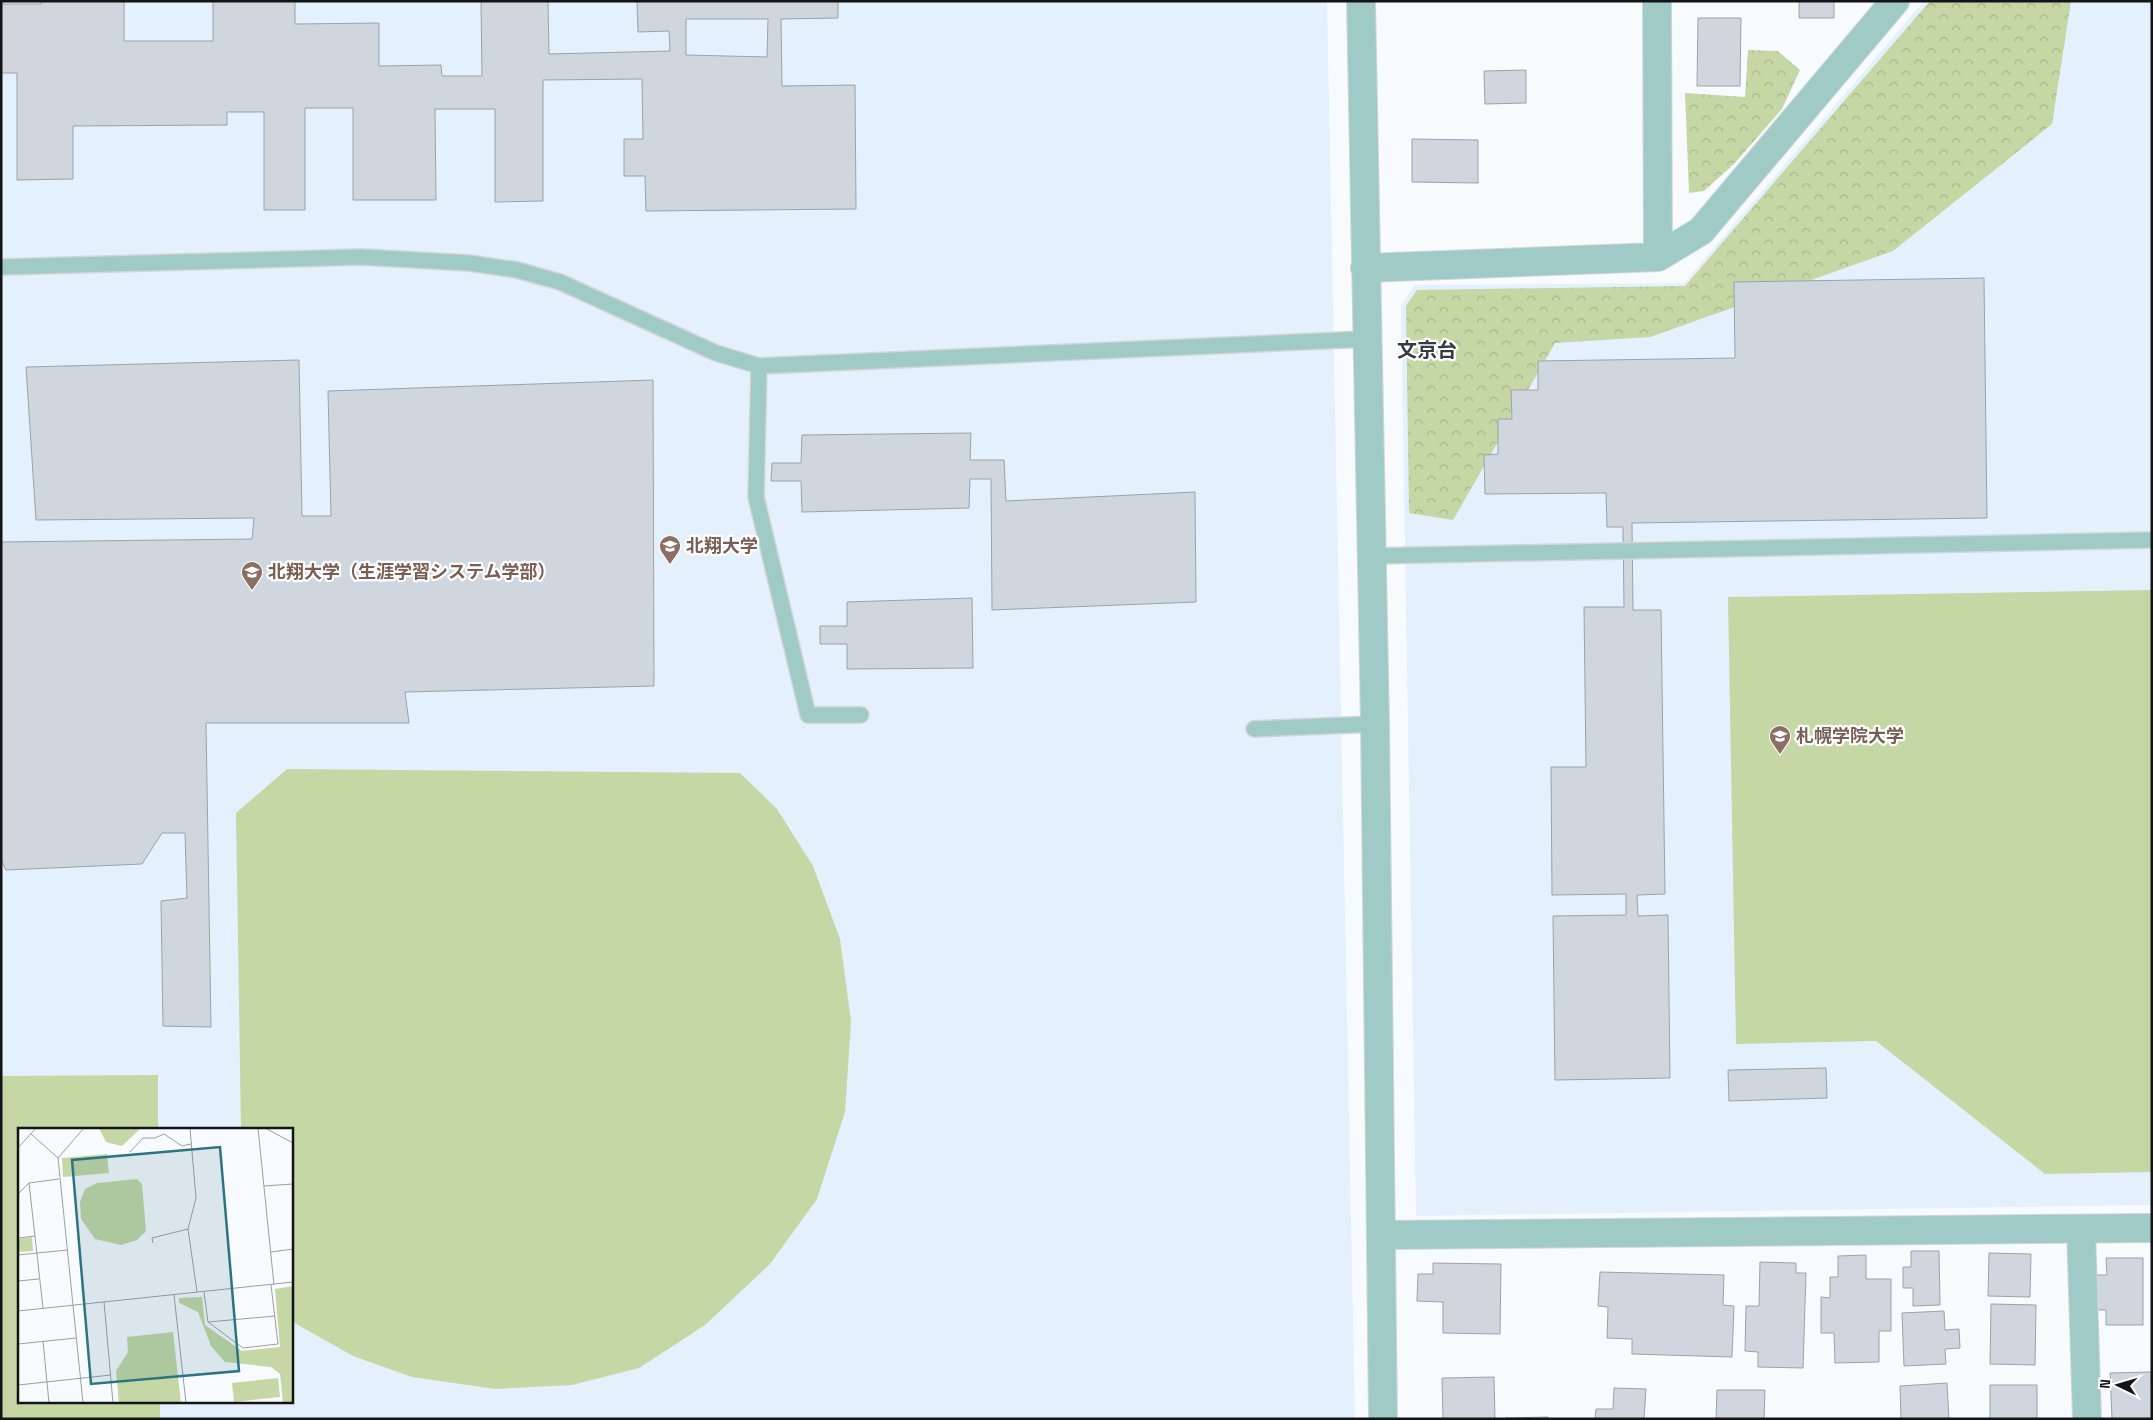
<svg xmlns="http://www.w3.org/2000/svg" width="2153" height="1420" font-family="'Space Grotesk','Noto Sans JP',sans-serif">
	<defs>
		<pattern id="forest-crowns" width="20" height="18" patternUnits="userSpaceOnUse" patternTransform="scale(1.25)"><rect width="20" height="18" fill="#c4d7a5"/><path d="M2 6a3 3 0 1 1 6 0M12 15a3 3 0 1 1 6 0" fill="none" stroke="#a7b88d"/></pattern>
	</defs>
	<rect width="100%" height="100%" fill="#f8fbfe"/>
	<!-- built -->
	<path fill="#e4f1fd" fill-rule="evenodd" d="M1 1H1327L1355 1419H1ZM19 1129H291V1401H19Z
		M1924 1H2152V1205L1416 1216 1401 305 1415 285 1684 283Z"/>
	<!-- grass -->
	<path fill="#c4d7a5" d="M2152 590V1172L2045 1174 1876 1041 1736 1044 1728 597Z
		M287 769 740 773 777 809 813 866 840 939 851 1021 845 1112 817 1199 770 1264 705 1325 639 1368 572 1385 495 1389 412 1377 353 1356 291 1321V1129H241L236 813Z
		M158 1075V1129H19V1401H160V1419H1V1076Z"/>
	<!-- forest -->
	<path fill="url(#forest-crowns)" d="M1930 1H2071L2052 124 1893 251 1650 337 1555 343 1453 520 1409 513 1406 306 1417 290 1685 286Z
		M1748 50 1778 51 1800 70 1782 109 1734 164 1704 191 1689 193 1685 93 1745 97Z"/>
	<!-- building -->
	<path fill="#cfd6dd" stroke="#9ca2a8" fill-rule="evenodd" d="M41 1H124V41H213V1H295V24L379 23V66L441 65 442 76H482L481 1H548L549 54 670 51 669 31 638 32 637 1H838V18L781 19 782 86 855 85 856 209 646 211 645 176H624V139H643L642 79 543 80V201L495 202V109H435L436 200H353V108H305V210H264V112H227V125L73 126V179L17 180V73H1V4H41ZM686 19H768L767 57 686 55Z
		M1799 1H1834V18H1799Z
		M1698 18H1741L1740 86H1697Z
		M1526 70V103L1485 104 1484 71Z
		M1412 139 1478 140V183L1412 182Z
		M1984 278 1987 518 1632 523 1633 610H1661L1665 894 1637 895 1638 916 1668 915 1670 1078 1555 1080 1553 916 1626 915V894L1552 895 1551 767H1586L1584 607H1624L1623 527H1607L1606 493 1485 494 1484 455 1498 454V419H1512L1511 390H1538V361L1735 358 1734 282Z
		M299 360 302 516H331L328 391 653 380 654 686 405 692 409 723H206L211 1027 163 1026 161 901 187 898 185 833H162L142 864 6 870 1 860V542L252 539 254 518 36 520 26 367Z
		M971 433 970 460H1004L1006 501 1195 492 1196 602 992 610 991 479H970L969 508 802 512 801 481H771L772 463H801L802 435Z
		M972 598 973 668 847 669V644H820V626H847V602Z
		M1826 1068 1827 1098 1729 1101 1728 1070Z
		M1911 1251H1939L1940 1305 1913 1306V1288H1903V1267H1911Z
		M1989 1253 2031 1254 2030 1297 1988 1296Z
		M1866 1255V1279H1891V1331H1879V1362L1835 1363 1834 1333H1821V1297L1830 1298V1277H1838V1256Z
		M2106 1258H2143V1325H2106V1310H2096L2095 1275H2107Z
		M1760 1262 1796 1263V1273H1806L1803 1368 1758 1367V1352L1745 1351 1746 1306H1759Z
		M1433 1263 1501 1264 1500 1334 1443 1333V1302L1417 1301 1418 1274H1433Z
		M1600 1272 1724 1275 1723 1305 1734 1306 1732 1357 1632 1354V1339L1607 1338 1608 1307 1598 1306Z
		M1991 1304 2036 1305 2035 1365 1990 1364Z
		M1944 1311 1945 1330 1959 1329 1960 1348 1945 1349 1946 1364 1904 1366 1902 1313Z
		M2151 1372 2152 1419H2112L2110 1373Z
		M1494 1377 1495 1419H1443L1442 1378Z
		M1947 1383 1949 1419H1901L1900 1386Z
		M1990 1385H2037V1419H1990Z
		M1614 1388 1646 1389 1644 1419H1595L1596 1409H1613Z
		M1717 1390H1765L1764 1419H1716Z
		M1548 1417V1419H1506V1418Z"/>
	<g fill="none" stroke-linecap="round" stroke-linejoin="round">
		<!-- service casing -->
		<g stroke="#d3d6d9" stroke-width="18">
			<path id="service" d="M1 267 362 257 469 263 517 270 560 282 716 353 759 366 1367 339
				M759 366 756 497 808 715H861
				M1372 556 2152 540
				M1254 729 1375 724"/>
		</g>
		<!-- minor casing -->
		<g stroke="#d3d6d9" stroke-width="30">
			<path id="minor" d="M1361 1 1375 724 1383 1419
				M1657 1 1658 257
				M1365 268 1658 257 1701 231 1895 1
				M2081 1229 2087 1419
				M1382 1235 2152 1228"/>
		</g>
		<!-- service -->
		<use href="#service" stroke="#9fcac6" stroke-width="15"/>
		<!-- minor -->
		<use href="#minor" stroke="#9fcac6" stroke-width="28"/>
	</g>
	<!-- icons -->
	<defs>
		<g id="university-pin" transform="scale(1.125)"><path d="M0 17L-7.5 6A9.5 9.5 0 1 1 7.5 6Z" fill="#8d6e63" stroke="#fff"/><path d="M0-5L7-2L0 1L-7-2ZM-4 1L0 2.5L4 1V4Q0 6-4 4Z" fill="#fff"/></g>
	</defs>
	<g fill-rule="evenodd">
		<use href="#university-pin" x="670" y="546"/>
		<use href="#university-pin" x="252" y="572"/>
		<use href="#university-pin" x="1780" y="736"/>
	</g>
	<g text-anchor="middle" stroke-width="4.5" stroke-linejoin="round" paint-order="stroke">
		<!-- education labels -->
		<g font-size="18" font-weight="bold" fill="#785e54" stroke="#fff" text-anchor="start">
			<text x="686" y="552">北翔大学</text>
			<text x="268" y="578">北翔大学（生涯学習システム学部）</text>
			<text x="1796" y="742">札幌学院大学</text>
		</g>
		<!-- quarter labels -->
		<g font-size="20" font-weight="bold" fill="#353b40" stroke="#fff">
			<text x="1427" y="357">文京台</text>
		</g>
	</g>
	<!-- overview -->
	<g transform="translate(18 1128)">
		<rect width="275" height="275" fill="#f8fbfe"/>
		<path d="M81 0H123L104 18 88 14ZM89 26 91 45 45 49 44 30ZM119 51 124 56 128 103 119 112 103 117 77 111 63 91 62 74 67 61 79 55ZM155 204 163 275H101L98 243 110 224 109 209ZM260 250 262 269 216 274 214 255Z" fill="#c4d7a5"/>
		<path d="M275 158V275H265L262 246 253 239 207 234 193 218 180 184 161 175V170L184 169 187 197 224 223 262 219 257 161Z" fill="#c4d7a5"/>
		<path d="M14 109 15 123 0 124V111Z" fill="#c4d7a5"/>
		<path fill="none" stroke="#9c9fa1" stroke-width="1" d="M172 0 178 70 170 101 179 164M240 0 256 157M247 0 275 15M13 6 40 30 65 275M0 20 18 0M112 24 125 10H137L146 6 164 18 173 16M40 30 66 0M11 55 25 180M246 58 275 56M0 66 11 55 41 51M0 110 17 108M135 115 134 110 170 101M253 124 275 121M0 127 49 122M0 153 21 151M186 164 190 194 225 220 260 216 253 157M156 167 168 275M86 174 95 275M0 183 275 154M190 194 257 188M25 213 31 275M0 216 58 210M0 257 93 247"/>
		<path fill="#2d7480" fill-opacity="0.15" stroke="#2d7480" stroke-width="2.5" d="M202 19 221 243 73 256 54 32Z"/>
		<rect width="275" height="275" fill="none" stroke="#121416" stroke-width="2.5"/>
	</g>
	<!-- border -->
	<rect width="2153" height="1420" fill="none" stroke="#121416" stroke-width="5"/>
	<!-- north arrow -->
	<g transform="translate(2118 1385) rotate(275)" stroke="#ffffff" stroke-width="4" paint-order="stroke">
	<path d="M0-4L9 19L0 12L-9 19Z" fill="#121416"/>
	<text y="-8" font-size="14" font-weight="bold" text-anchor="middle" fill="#121416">N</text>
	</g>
</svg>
